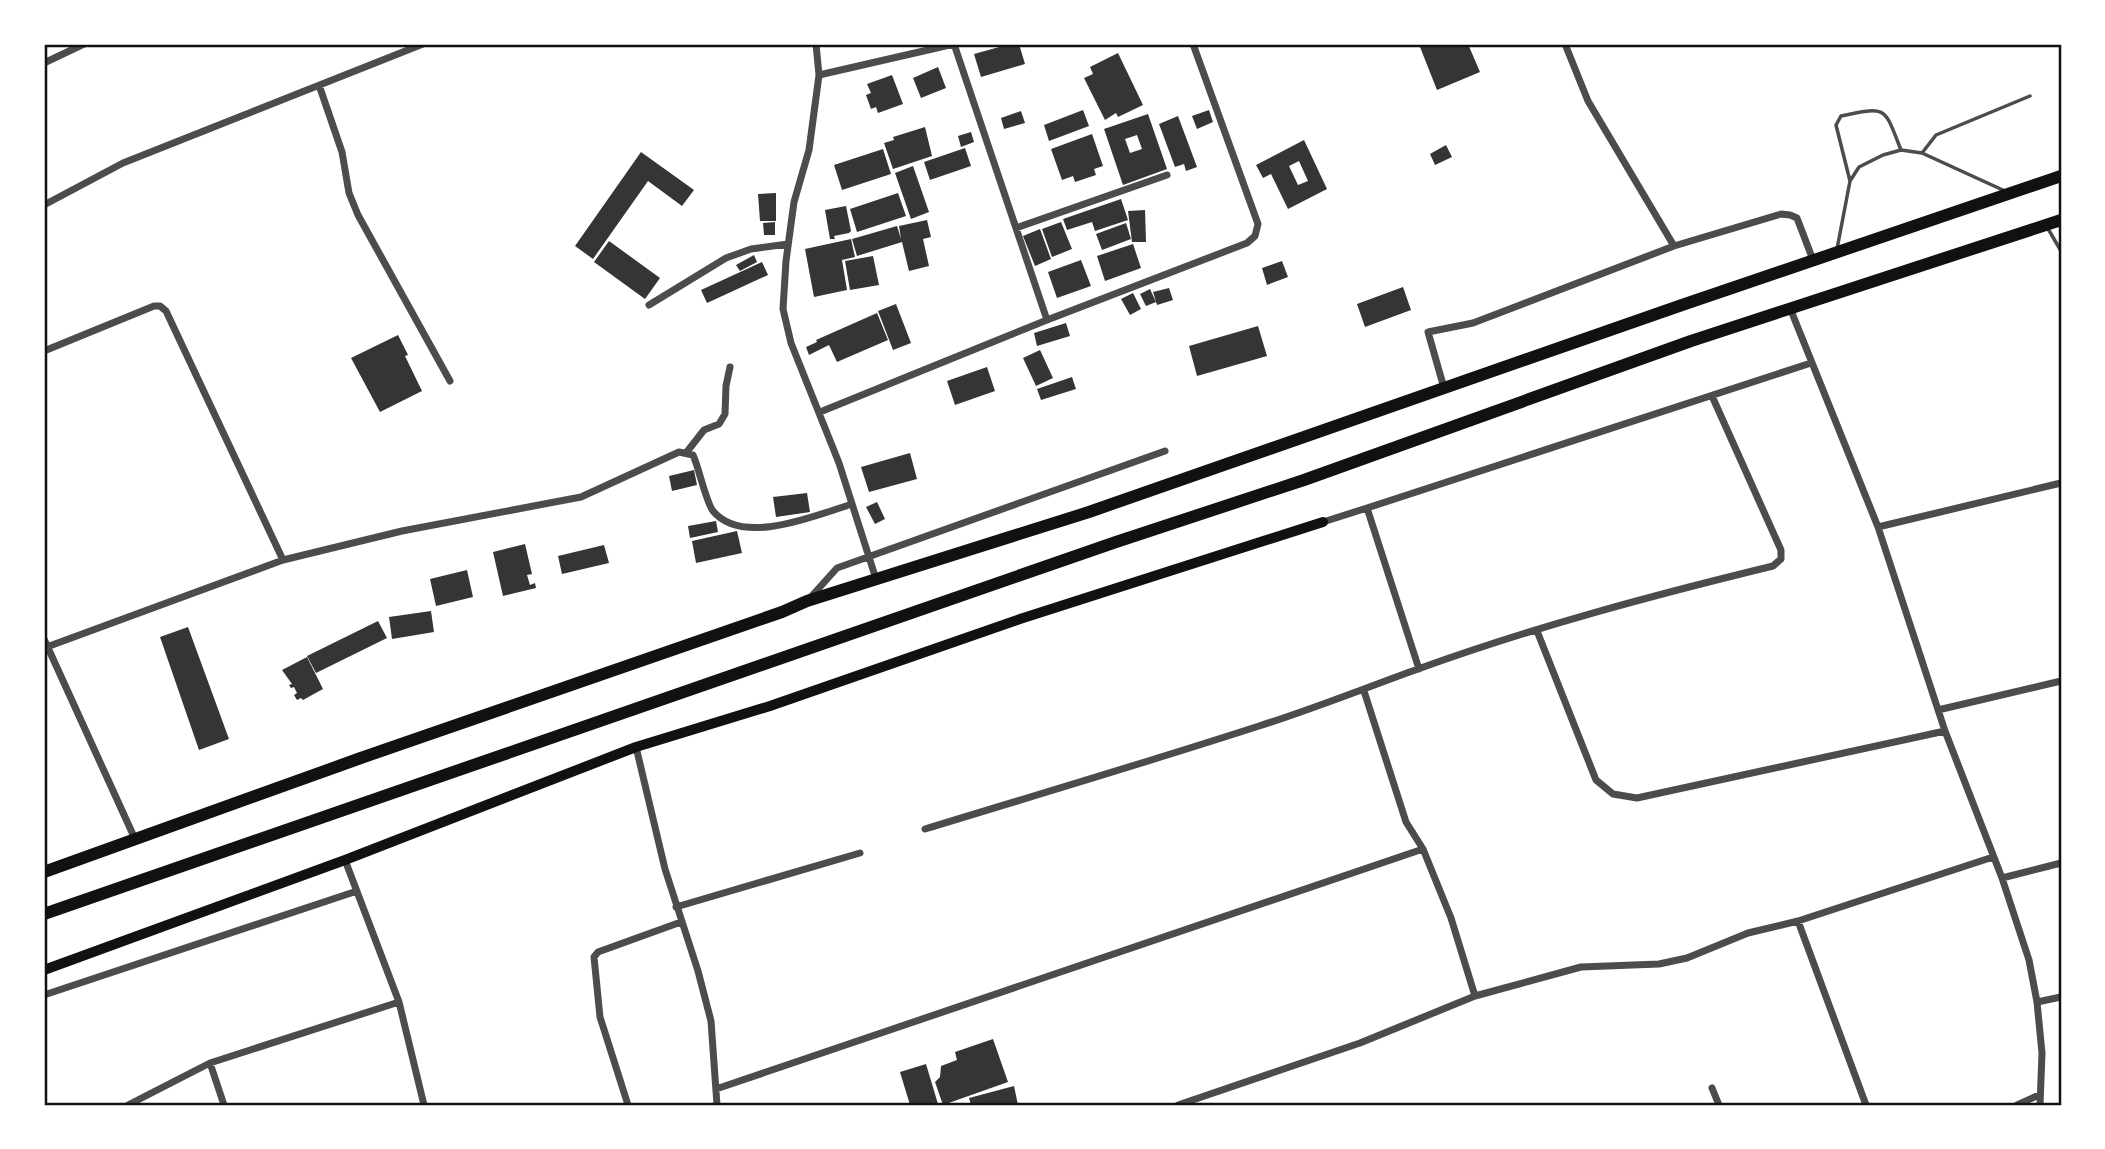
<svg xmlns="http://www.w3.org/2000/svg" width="2105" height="1149" font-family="'Varela Round',sans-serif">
	<rect width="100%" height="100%" fill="#fff"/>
	<!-- building -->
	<path fill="#353535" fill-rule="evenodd" d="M1010 44H1019L1025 64 981 77 974 54Z
		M1428 44H1468L1480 72 1437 90 1420 47Z
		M1118 53 1143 105 1118 117 1116 113 1105 120 1084 78 1093 74 1090 67Z
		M938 67 946 88 921 98 913 78Z
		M892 75 903 104 878 113 876 107 871 109 866 95 871 93 867 84Z
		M1083 110 1089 126 1049 141 1044 125Z
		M1209 110 1213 122 1197 129 1192 116Z
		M1021 111 1025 123 1004 129 1001 118Z
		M1148 114 1167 169 1123 185 1104 129ZM1137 135 1142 149 1130 153 1125 139Z
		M1178 116 1197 167 1186 171 1184 164 1175 167 1159 124Z
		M925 127 932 156 893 169 884 143 894 140 893 137Z
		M971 132 974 142 961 147 958 136Z
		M1092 134 1103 166 1094 169 1096 175 1075 182 1073 176 1062 180 1051 149Z
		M1304 140 1327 189 1288 209 1271 174 1263 178 1256 165ZM1299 161 1308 181 1298 185 1289 166Z
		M1446 145 1452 157 1435 165 1430 154Z
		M965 148 971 166 930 180 924 162Z
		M883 149 891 174 842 190 834 165Z
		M641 152 694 190 682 206 648 181 593 259 575 246Z
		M913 166 929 212 911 219 895 173Z
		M776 193V221H760L758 194Z
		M898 193 906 216 857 232 850 209Z
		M1121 199 1128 220 1095 231 1092 222 1067 230 1063 219Z
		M846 206 851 231 849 233 834 236 835 239H830L825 210Z
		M1145 210 1146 242H1132L1128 211Z
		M927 220 931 237 923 239 929 266 909 271 902 242 857 256 852 239 897 226 901 239 899 226Z
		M775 222V235H764L763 223Z
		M1061 222 1072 249 1052 257 1042 229Z
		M1126 223 1131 239 1102 250 1096 234Z
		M1040 229 1051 259 1035 266 1023 236Z
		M851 239 855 257 842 260 847 290 814 297 805 249Z
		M609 241 660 278 645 299 594 262Z
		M1133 244 1141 268 1105 281 1097 256Z
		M754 255 757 262 740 271 736 265Z
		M873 256 879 285 850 290 845 261Z
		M1081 260 1091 286 1057 298 1048 272Z
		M1282 261 1288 277 1267 285 1262 268Z
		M762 262 768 275 707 303 701 290Z
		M1403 287 1411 310 1365 327 1357 304Z
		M1169 288 1173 300 1157 305 1153 292Z
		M1150 289 1156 302 1146 306 1140 294Z
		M1133 293 1141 309 1130 315 1121 299Z
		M896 304 911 343 893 350 878 311Z
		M877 313 888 340 837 362 829 345 809 355 806 347 817 342 816 340Z
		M1066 323 1070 336 1037 346 1034 333Z
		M1258 326 1267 356 1197 376 1189 346Z
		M398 335 408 355 405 356 422 391 380 412 351 358Z
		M1040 350 1053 378 1036 386 1023 358Z
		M987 367 995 391 955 405 947 381Z
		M1072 377 1076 389 1041 400 1037 389Z
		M910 453 917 479 869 492 861 467Z
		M694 470 697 485 672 491 669 476Z
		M807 493 810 512 776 517 773 497Z
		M877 502 885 519 875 524 866 507Z
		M716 521 718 532 690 538 688 526Z
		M737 531 742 553 696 563 692 541Z
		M525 544 532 574 527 575 530 585 535 583 536 588 503 596 493 552Z
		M604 545 609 563 562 574 558 556Z
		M467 570 473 597 436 606 430 579Z
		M431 611 434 632 392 639 389 617Z
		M378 621 387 638 316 673 307 656Z
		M188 627 229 739 199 750 160 637Z
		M307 657 323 689 303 700 301 698 297 700 294 695 297 693 294 687 291 688 289 685 292 684 282 670Z
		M993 1039 1008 1082 943 1105 935 1082 940 1077 941 1066 957 1060 955 1052Z
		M926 1064 938 1104 910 1105 900 1072Z
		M1014 1086 1018 1105H971L969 1098Z"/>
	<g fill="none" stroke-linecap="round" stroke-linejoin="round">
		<!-- service -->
		<path stroke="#4c4c4c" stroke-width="3.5" d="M1922 153 1936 135 2030 96
			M1850 181 1836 125 1841 116C1888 106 1884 107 1901 150
			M2047 227 2061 251
			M1837 249 1850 181 1859 167 1883 155 1901 150 1922 153 2005 191"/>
		<!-- minor -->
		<path stroke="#4c4c4c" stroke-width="7" d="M816 44 819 75 809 150 794 202 786 261 783 309 791 343 839 463 876 579
			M1565 44 1588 101 1674 246
			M44 63 84 44
			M819 75 954 44 1047 320
			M319 85 342 152 349 193 358 215 450 381
			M44 205 123 163 423 44
			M1016 228 1167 175
			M649 305 726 258 751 249 788 244
			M1790 308 1878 527 1945 731 2002 878 2029 960 2037 1002 2042 1053 2040 1105
			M44 351 154 306H160L166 311 283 560
			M1444 388 1428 332 1473 323 1674 246 1781 214 1790 215 1797 218 1813 260
			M820 412 1047 320 1247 243 1255 236 1258 224 1193 44
			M686 453 704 430 719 424 725 414 726 386 730 367
			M1323 522 1367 508
			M1878 527 2061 483
			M810 598 837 568 1165 451
			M1537 631 1596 780 1613 794 1637 798 1945 731
			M44 639 135 839
			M44 648 283 560 402 531 581 497 679 452 693 455C699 468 706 502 713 511 743 547 816 515 852 504
			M1419 669 1367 508 1811 363
			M1364 691 1406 822 1423 849 1451 918 1475 996
			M1938 710 2061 681
			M636 747 665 869 698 971 711 1021 717 1105
			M925 829C1036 795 1148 762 1259 726 1313 709 1365 688 1418 669 1534 627 1654 595 1773 566L1781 559V550L1712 396
			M345 860 399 1002 424 1105
			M2002 878 2061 863
			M676 907 860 853
			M1798 921 1866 1105
			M44 995 357 891
			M2037 1002 2061 997
			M210 1063 224 1105
			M1712 1088 1719 1105
			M716 1089 1423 849
			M128 1105 210 1063 399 1002
			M628 1105 600 1017 594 957 598 952 681 922
			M1178 1105 1360 1043 1475 996 1581 967 1659 964 1687 958 1748 933 1798 921 1993 857
			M2017 1105 2039 1095"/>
		<!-- secondary -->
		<path stroke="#111" stroke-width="10" d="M44 970 345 860 636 747 770 706 1020 619 1323 522"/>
		<!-- trunk -->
		<path stroke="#111" stroke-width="12" d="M44 872 358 759 782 612 807 601 1089 512 1682 305 2061 176
			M44 914 1116 542 1304 480 1691 341 2061 220"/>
	</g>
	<!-- border -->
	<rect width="2105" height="1149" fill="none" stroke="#ffffff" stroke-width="91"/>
	<rect x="46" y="46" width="2014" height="1058" fill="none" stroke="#111" stroke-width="2.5"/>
</svg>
